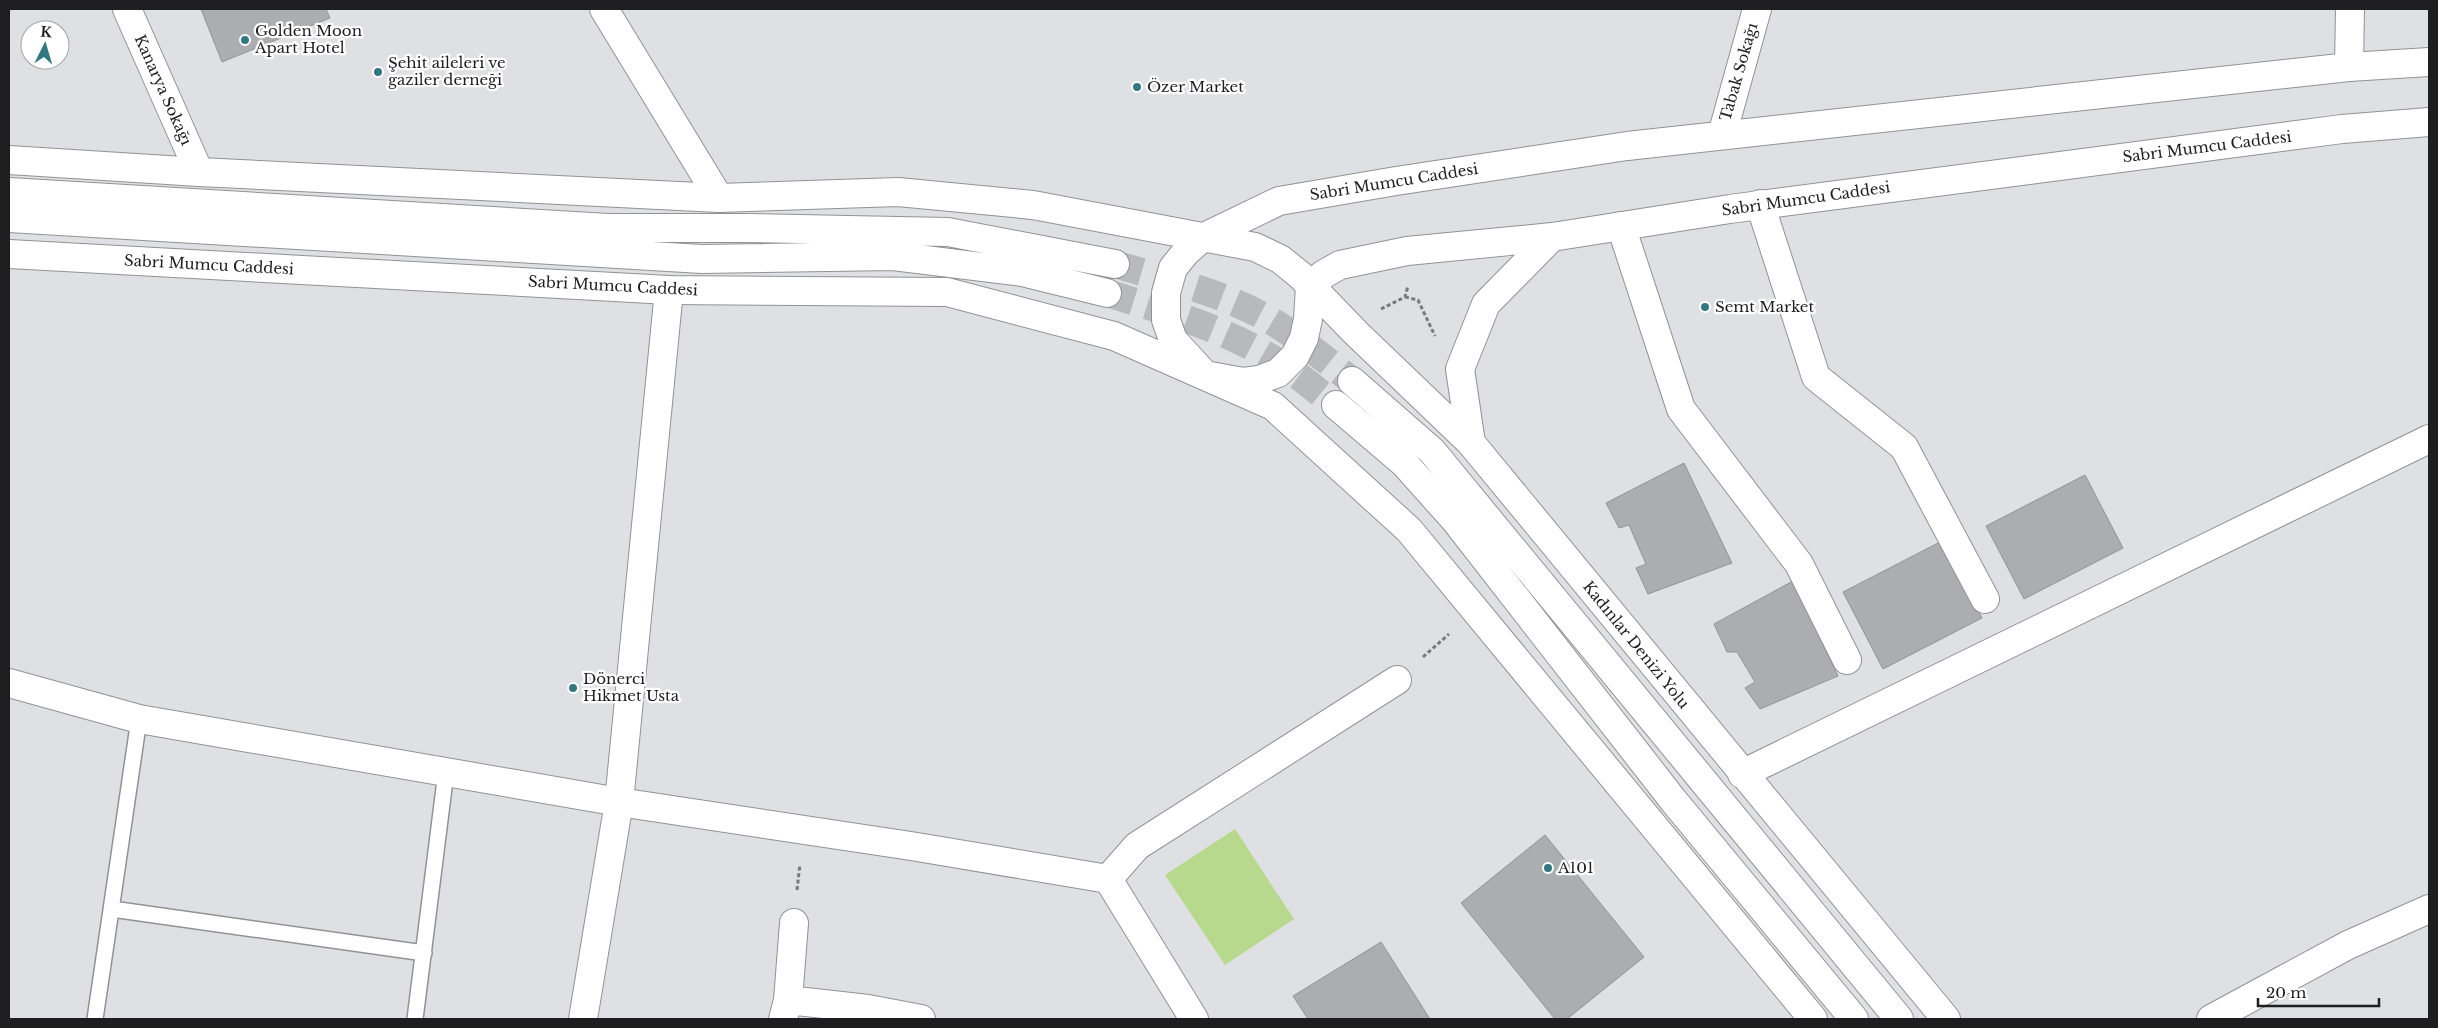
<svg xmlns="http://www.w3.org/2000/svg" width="2438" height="1028" font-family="'Libre Baskerville',serif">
	<rect width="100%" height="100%" fill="#dfe0e4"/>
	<!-- green -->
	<path fill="#b7d98e" d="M1235 829 1294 919 1225 965 1165 875Z"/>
	<!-- building -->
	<path fill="#acadb0" stroke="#939397" d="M201 9H326L330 18 222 62Z
		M1684 463 1732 563 1648 594 1636 568 1646 564 1629 525 1619 528 1606 503Z
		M2085 475 2123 548 2024 599 1986 526Z
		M1942 541 1982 618 1883 669 1843 592Z
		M1793 581 1838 676 1760 709 1745 688 1755 682 1737 652H1727L1714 624Z
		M1545 835 1644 957 1567 1019H1555L1461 903Z
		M1381 942 1430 1019H1308L1293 996Z"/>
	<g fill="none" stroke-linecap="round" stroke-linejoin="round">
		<!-- secondary-tunnel -->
		<path stroke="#b8b9bd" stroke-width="28" stroke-dasharray="28 14" stroke-linecap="butt" d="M1115 264C1163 279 1214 290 1259 314 1292 331 1323 358 1352 381
			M1107 293C1168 312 1233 331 1287 368 1304 379 1319 393 1336 405"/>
		<!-- lane casing -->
		<g stroke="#929296" stroke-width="18">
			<path id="lane" d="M112 909 424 953
				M95 1019 139 719
				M415 1019 446 772"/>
		</g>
		<!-- street casing -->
		<g stroke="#929296" stroke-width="30">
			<path id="street" d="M127 9 199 172
				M604 9 719 198
				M2349 67 2350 9
				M1722 135 1757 9
				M1760 204 1816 377 1904 447 1985 599
				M1621 226 1681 409 1799 564 1847 660
				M9 683 139 719 619 802 911 846 1108 879 1194 1019
				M1742 774 2429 439
				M1108 879 1137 846 1397 680
				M788 1000 868 1009 921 1019
				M583 1019 619 802 669 290
				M783 1019 788 1000 794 923
				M2211 1019 2348 945 2429 909"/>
		</g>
		<!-- secondary casing -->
		<g stroke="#929296" stroke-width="30">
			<path id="secondary" d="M9 160 199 172 719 198 898 192 1033 205 1255 247 1280 259 1300 275 1356 333 1471 443 1946 1019
				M9 192 608 228H745L948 232 1115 264
				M9 218 702 259 893 256 1022 272 1107 293
				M9 254 669 290 947 292 1114 336 1273 406 1409 530 1813 1019
				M1310 286 1308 319 1304 338 1295 356 1278 373 1259 380 1243 382 1205 375 1173 340 1166 320V293L1173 268 1186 252 1202 238 1279 201 1396 181 1627 146 2349 67 2429 62
				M1310 286 1324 274 1340 265 1407 251 1552 237 1730 209 2342 129 2429 122
				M1352 381 1432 451 1899 1019
				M1336 405 1404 463 1455 520 1673 800 1854 1019
				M1471 443 1460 369 1486 304 1552 237"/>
		</g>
		<!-- path -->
		<path stroke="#78797c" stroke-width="3" stroke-dasharray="4 2.5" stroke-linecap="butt" d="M1405 297 1418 300 1435 336
			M1381 309 1405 297 1408 286
			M1423 657 1449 634
			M797 890 800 864"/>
		<!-- lane -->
		<use href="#lane" stroke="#fff" stroke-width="15"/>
		<!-- street -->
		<use href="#street" stroke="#fff" stroke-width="28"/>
		<!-- secondary -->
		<use href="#secondary" stroke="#fff" stroke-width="28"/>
	</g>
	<!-- markers -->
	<g fill="#317882" stroke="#fff" stroke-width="2">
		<circle cx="245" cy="40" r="5"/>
		<circle cx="378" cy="72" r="5"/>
		<circle cx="1137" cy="87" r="5"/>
		<circle cx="1705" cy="307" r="5"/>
		<circle cx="573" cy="688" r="5"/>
		<circle cx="1548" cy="868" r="5"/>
	</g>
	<g text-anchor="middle" stroke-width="4.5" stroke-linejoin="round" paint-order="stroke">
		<!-- poi labels -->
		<g font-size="15" fill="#1e1e20" stroke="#fff" text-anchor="start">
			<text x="255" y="36">Golden Moon<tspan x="255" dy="17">Apart Hotel</tspan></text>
			<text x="388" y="68">Şehit aileleri ve<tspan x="388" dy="17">gaziler derneği</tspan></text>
			<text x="1147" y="92">Özer Market</text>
			<text x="1715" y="312">Semt Market</text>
			<text x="583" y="684">Dönerci<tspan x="583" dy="17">Hikmet Usta</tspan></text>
			<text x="1558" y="873">A101</text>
		</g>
		<!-- street labels -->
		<g font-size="15" fill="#1e1e20" stroke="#fff">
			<text transform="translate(1739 72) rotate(-74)" y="5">Tabak Sokağı</text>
			<text transform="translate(163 90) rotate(66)" y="5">Kanarya Sokağı</text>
			<text transform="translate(2207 147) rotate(-7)" y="5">Sabri Mumcu Caddesi</text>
			<text transform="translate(1394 182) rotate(-9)" y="5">Sabri Mumcu Caddesi</text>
			<text transform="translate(1806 199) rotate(-8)" y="5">Sabri Mumcu Caddesi</text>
			<text transform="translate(209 265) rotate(3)" y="5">Sabri Mumcu Caddesi</text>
			<text transform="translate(613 286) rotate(3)" y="5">Sabri Mumcu Caddesi</text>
			<text transform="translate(1636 645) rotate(51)" y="5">Kadınlar Denizi Yolu</text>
		</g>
	</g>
	<!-- border -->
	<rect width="2438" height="1028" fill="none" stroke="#1e1e20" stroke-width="20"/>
	<!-- north arrow -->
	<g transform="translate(45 45) rotate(5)"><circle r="24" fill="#ffffff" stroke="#a5a5a6"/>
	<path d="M0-4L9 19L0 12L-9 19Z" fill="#317882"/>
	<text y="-8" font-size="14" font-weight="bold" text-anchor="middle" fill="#1e1e20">K</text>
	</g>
	<!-- scale -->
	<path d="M2258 998v8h121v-8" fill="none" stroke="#1e1e20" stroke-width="2.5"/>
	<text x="2266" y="998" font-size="15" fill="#1e1e20" stroke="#ffffff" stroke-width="4" paint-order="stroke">20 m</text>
</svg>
